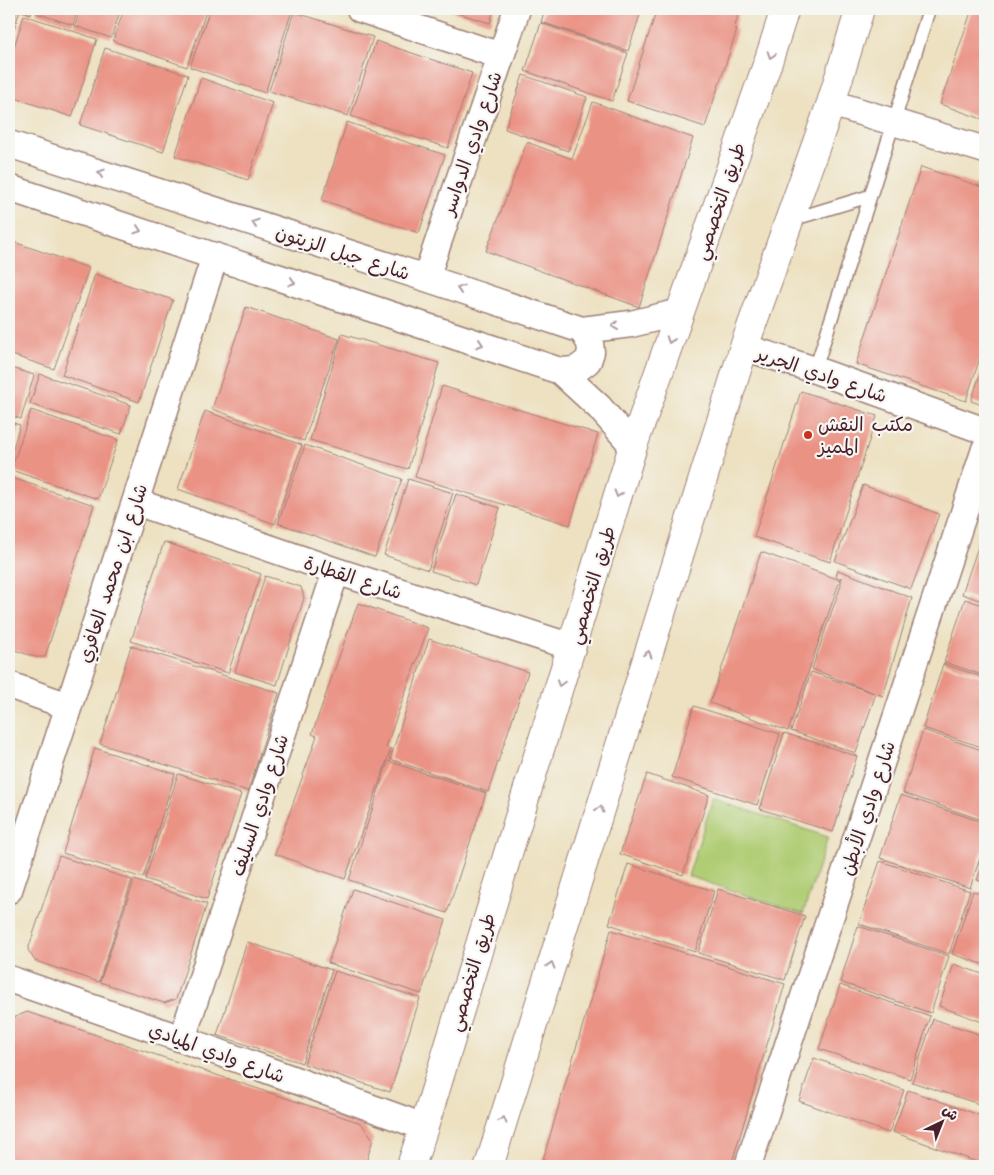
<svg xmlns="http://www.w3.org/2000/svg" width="994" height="1175" font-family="'Architects Daughter','Playpen Sans Arabic',sans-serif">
	<rect width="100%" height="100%" fill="#f6f6f2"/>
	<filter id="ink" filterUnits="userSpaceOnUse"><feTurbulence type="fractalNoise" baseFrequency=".02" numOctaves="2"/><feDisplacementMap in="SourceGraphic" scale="10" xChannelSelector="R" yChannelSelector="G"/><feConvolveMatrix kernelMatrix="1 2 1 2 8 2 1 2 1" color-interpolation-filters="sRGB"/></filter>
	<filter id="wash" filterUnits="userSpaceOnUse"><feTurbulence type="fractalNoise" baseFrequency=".0096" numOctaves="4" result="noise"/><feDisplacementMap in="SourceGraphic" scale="20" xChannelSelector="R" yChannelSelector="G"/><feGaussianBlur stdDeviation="1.12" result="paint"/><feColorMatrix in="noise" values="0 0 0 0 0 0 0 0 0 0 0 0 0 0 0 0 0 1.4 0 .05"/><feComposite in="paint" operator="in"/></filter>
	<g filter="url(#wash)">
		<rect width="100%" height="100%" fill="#ede1c1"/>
		<!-- green -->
		<path fill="#b0cd74" stroke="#7d7650" d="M713 799 828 837 803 914 688 876Z"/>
		<g id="blocks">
			<!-- building -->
			<path fill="#ea9284" d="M9 9H32L31 14 20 10 9 46Z
				M38 9H78L73 25 36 13Z
				M80 9H121L111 38 75 26Z
				M124 9H207L187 67 113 41Z
				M210 9H284L292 11 265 93 190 67Z
				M444 9H494L490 23Z
				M545 9H642L628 51 541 22Z
				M657 9H740L734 29 737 30 705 127 627 101Z
				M972 9H985V120L940 104Z
				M294 12 373 37 348 116 269 91Z
				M24 15 97 39 72 117 9 96V63Z
				M541 23 628 53 612 101 525 71Z
				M376 41 472 73 448 148 351 116Z
				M105 48 188 75 163 152 80 125Z
				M523 75 587 97 568 151 505 129Z
				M201 78 273 103 248 180 175 156Z
				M593 102 693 138 639 307 486 251 527 142 572 159Z
				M347 122 445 155 419 233 322 200Z
				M921 167 985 188V342L966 401 856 364Z
				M11 241 89 268 54 369 9 354V249Z
				M95 274 173 300 139 402 62 375Z
				M246 307 339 339 304 441 212 409Z
				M342 334 439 363 408 469 310 440Z
				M985 360V406L971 401Z
				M9 367 34 375 21 419 9 415Z
				M40 374 131 405 121 434 30 404Z
				M442 386 598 434 570 525 415 477Z
				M801 391 877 416 830 562 754 537Z
				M31 410 118 440 98 499 11 470Z
				M205 411 302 445 275 524 178 489Z
				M9 422 20 425 9 461Z
				M305 445 402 479 375 557 278 523Z
				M9 477 94 505 45 657H35L9 648Z
				M408 479 453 493 428 570 384 555Z
				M863 485 939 514 911 589 835 561Z
				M456 494 500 508 476 585 431 571Z
				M985 513V533L979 531Z
				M981 538 985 540V602L962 594Z
				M164 542 261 574 228 673 131 641Z
				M761 552 840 580 788 731 710 703Z
				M838 570 912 598 883 696 876 693 856 753 791 731 811 672 874 693 812 669 841 585V580L842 581 841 579V577L840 579 836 576Z
				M265 576 301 587 304 598 277 685 235 672Z
				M965 599 985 606V676L944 662Z
				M358 603 428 628 386 747 391 749 345 879 275 854 317 736 312 734Z
				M429 639 528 672 488 792 390 759Z
				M131 646 279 693 248 791 100 744Z
				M943 664 985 678V748L923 728Z
				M694 706 780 734 757 805 672 777Z
				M923 730 985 751V821L903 793Z
				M784 733 857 756 833 832 760 809Z
				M95 748 175 774 143 878 63 853Z
				M388 761 486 793 447 913 349 880Z
				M178 774 241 794 207 899 145 879Z
				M647 774 709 795 683 875 620 854Z
				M901 795 985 823V843L970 888 880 858Z
				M59 856 132 880 99 982 35 961 28 950Z
				M985 858V882L977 880Z
				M880 861 970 891 949 954 859 924Z
				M628 864 714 891 695 952 609 924Z
				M134 880 207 904 176 999 164 1003 100 982Z
				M353 889 446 920 421 994 328 963Z
				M718 889 805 916 785 980 698 953Z
				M973 891 985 895V965L952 954Z
				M858 926 949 956 931 1013 840 982Z
				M611 930 785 984 731 1166H541Z
				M247 942 332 970 302 1063 217 1035Z
				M954 964 985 975V1023L939 1006Z
				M335 971 420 998 390 1092 304 1064Z
				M840 985 930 1016 910 1079 819 1049Z
				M27 1012 361 1123 373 1139 365 1166H9V1025L11 1019Z
				M933 1019 985 1036V1106L912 1082Z
				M814 1058 904 1090 889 1133 799 1101Z
				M908 1090 985 1117V1159L983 1164 893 1132Z"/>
		</g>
	</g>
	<g filter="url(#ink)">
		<use href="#blocks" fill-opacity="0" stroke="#9c8076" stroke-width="1"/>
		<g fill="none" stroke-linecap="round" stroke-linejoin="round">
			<!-- service casing -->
			<g stroke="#9c8076" stroke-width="15">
				<path id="service" d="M791 220 870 196
					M815 370C853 250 892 130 929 9"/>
			</g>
			<!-- minor casing -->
			<g stroke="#9c8076" stroke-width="29">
				<path id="minor" d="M360 9 501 56
					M831 103 985 150
					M9 144 426 278 582 330 631 324 680 312
					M9 188 560 371 599 407 633 446
					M426 278 517 9
					M744 347 815 370 985 431
					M560 371 576 370 588 361 591 352 590 343 582 330
					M136 502 336 571 572 647
					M9 685 68 706
					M9 890C77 678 147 468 215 256
					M9 979 182 1039 424 1127
					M182 1039 336 571
					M748 1166 985 449"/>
			</g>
			<!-- primary casing -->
			<g stroke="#9c8076" stroke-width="30">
				<path id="primary" d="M411 1166 424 1127 633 446 769 59 785 9
					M489 1166 744 347 831 103 860 9"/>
			</g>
			<!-- service -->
			<use href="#service" stroke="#fff" stroke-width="12"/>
			<!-- minor -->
			<use href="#minor" stroke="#fff" stroke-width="26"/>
			<!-- primary -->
			<use href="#primary" stroke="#fff" stroke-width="28"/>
		</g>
		<!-- one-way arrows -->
		<defs><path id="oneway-chevron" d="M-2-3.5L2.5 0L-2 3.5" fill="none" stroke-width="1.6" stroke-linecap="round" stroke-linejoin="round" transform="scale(1.25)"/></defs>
		<g stroke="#ae9aa0">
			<use href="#oneway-chevron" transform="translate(771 55) rotate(108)"/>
			<use href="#oneway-chevron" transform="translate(101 173) rotate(-162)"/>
			<use href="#oneway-chevron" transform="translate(255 223) rotate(-162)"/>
			<use href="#oneway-chevron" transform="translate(138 230) rotate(18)"/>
			<use href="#oneway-chevron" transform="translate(292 282) rotate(18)"/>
			<use href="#oneway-chevron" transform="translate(460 289) rotate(-162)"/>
			<use href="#oneway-chevron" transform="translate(615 326) rotate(173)"/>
			<use href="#oneway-chevron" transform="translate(670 340) rotate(109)"/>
			<use href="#oneway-chevron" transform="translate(480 344) rotate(18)"/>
			<use href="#oneway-chevron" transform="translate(618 494) rotate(107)"/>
			<use href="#oneway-chevron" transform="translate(648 654) rotate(-73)"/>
			<use href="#oneway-chevron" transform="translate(560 683) rotate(107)"/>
			<use href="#oneway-chevron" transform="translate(600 809) rotate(-73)"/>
			<use href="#oneway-chevron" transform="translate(551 965) rotate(-73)"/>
			<use href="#oneway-chevron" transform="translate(503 1120) rotate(-73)"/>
		</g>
	</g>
	<!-- markers -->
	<circle fill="#c8321e" stroke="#f6f6f2" stroke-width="2" cx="808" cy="435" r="5"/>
	<g text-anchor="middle" stroke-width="4.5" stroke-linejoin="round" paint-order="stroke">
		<!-- street labels -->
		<g font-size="19" fill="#4a1f2b" stroke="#f6f6f2">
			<text transform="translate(471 143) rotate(-71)" y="7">شارع وادي الدواسر</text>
			<text transform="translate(719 201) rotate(-71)" y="7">طريق التخصصي</text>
			<text transform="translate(343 252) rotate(18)" y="7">شارع جبل الزيتون</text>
			<text transform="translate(822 374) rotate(19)" y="7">شارع وادي الجرير</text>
			<text transform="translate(112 573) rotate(-72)" y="7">شارع ابن محمد العافري</text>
			<text transform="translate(353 577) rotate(18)" y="7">شارع القطارة</text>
			<text transform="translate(591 585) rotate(-73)" y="7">طريق التخصصي</text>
			<text transform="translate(259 805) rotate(-72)" y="7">شارع وادي السليف</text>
			<text transform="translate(867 808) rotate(-72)" y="7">شارع وادي الأبطن</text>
			<text transform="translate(471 972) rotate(-73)" y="7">طريق التخصصي</text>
			<text transform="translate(217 1052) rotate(20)" y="7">شارع وادي الميادي</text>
		</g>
		<!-- poi labels -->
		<g font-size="19" fill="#4a1f2b" stroke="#f6f6f2" text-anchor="start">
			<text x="818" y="431">مكتب النقش<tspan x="818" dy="22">المميز</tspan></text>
		</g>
	</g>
	<!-- margin -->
	<rect width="994" height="1175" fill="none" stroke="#f6f6f2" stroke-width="30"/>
	<!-- north arrow -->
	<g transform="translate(942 1122) rotate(43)" stroke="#f6f6f2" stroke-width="4" paint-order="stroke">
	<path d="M0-4L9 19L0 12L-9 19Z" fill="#4a1f2b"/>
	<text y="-8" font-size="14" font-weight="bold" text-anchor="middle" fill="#4a1f2b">ش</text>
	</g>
</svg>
